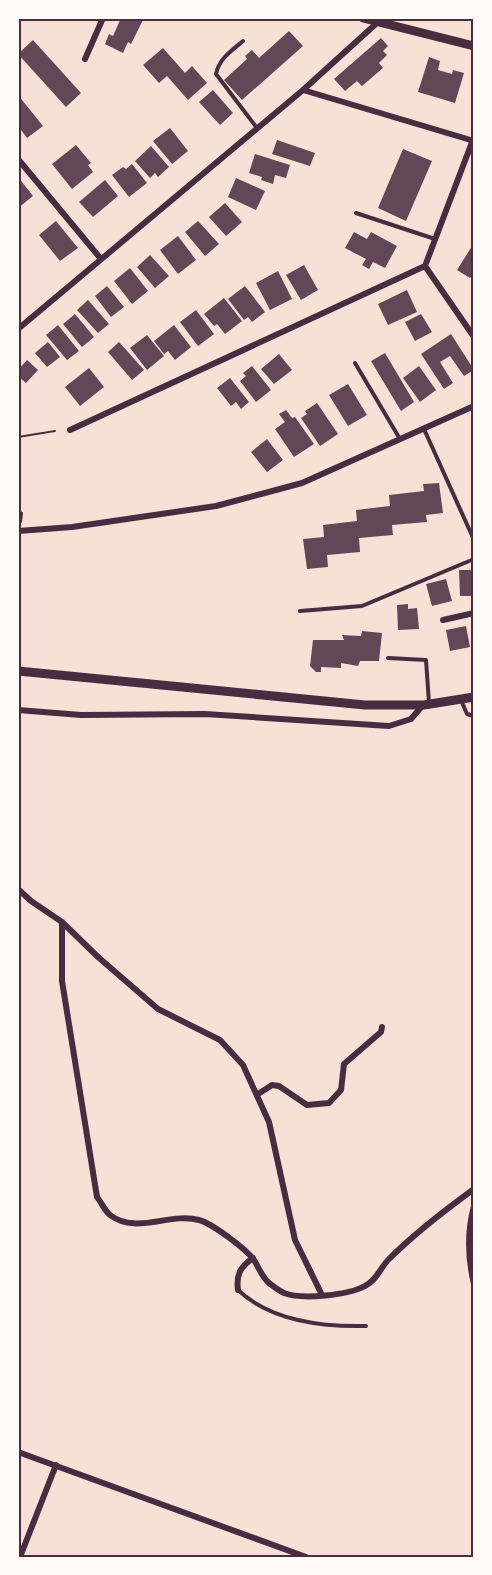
<svg xmlns="http://www.w3.org/2000/svg" width="492" height="1575" font-family="Mulish,sans-serif">
	<rect width="100%" height="100%" fill="#f7e1d7"/>
	<!-- building -->
	<path fill="#644757" d="M121 18H144L131 44 128 42 123 53 105 44 109 34 113 36Z
		M289 31 303 46 242 100 224 80 247 59 245 56 252 50 259 58Z
		M381 38 388 46 383 51 387 55 379 63 383 68 362 86 357 81 345 91 334 79Z
		M33 40 81 93 66 107 18 54Z
		M163 48 185 73 192 66 207 83 188 100 167 76 159 83 143 65Z
		M429 57 440 61 438 70 452 74 453 70 464 73 455 103 418 92Z
		M213 90 233 113 220 125 199 102Z
		M18 95 43 126 27 138 18 126Z
		M170 128 188 151 172 164 153 141Z
		M277 140 315 153 310 166 272 154Z
		M76 145 91 163 88 165 93 172 72 189 52 164Z
		M151 146 169 167 158 177 155 173 150 178 135 161Z
		M403 149 432 161 406 221 378 208Z
		M255 154 290 165 286 178 275 175 273 184 261 180 262 177 249 173Z
		M132 164 147 183 129 197 112 175 123 167 126 169Z
		M18 177 33 196 18 208Z
		M236 178 265 191 256 210 228 197Z
		M105 180 118 196 93 217 79 202Z
		M225 203 242 222 226 236 209 217Z
		M56 221 78 248 60 261 39 235Z
		M198 221 219 244 205 256 185 232Z
		M354 232 367 239 371 232 397 246 385 268 373 262 369 269 362 265 366 259 345 248Z
		M178 236 196 260 178 274 160 250Z
		M474 243V272L470 278 457 270Z
		M150 255 169 276 155 288 137 267Z
		M304 265 318 290 301 300 286 275Z
		M130 268 148 291 132 304 114 281Z
		M278 271 292 299 270 310 256 283Z
		M107 286 124 307 111 317 95 296Z
		M245 286 265 312 252 322 248 317 244 320 228 299Z
		M407 290 417 312 388 325 378 304Z
		M224 298 242 321 225 334 217 324 214 326 204 314Z
		M88 300 109 324 98 333 77 310Z
		M196 310 214 334 198 346 180 322Z
		M75 314 94 337 82 347 63 324Z
		M421 314 432 332 415 341 405 322Z
		M58 325 79 351 67 360 46 335Z
		M174 325 191 347 175 360 168 351 164 354 154 341Z
		M451 334 474 370 464 376 450 356 440 362 453 383 444 389 421 354Z
		M147 335 164 356 147 370 130 348Z
		M48 342 60 357 47 367 35 353Z
		M119 342 144 370 132 380 108 352Z
		M385 353 414 402 401 411 371 361Z
		M279 354 292 370 274 384 261 369Z
		M27 360 38 370 26 383 18 376V370Z
		M252 366 271 390 256 402 240 381 246 376 243 373Z
		M419 366 436 390 420 402 403 378Z
		M89 368 104 387 80 406 65 387Z
		M230 378 249 402 241 409 236 402 231 406 217 388Z
		M348 384 367 415 348 426 329 395Z
		M317 403 338 434 320 446 301 418 307 414 305 411Z
		M286 410 292 418 295 417 314 444 294 457 275 429 285 422 279 414Z
		M267 439 283 460 267 472 251 452Z
		M439 483 443 513 426 515 427 522 392 525 393 535 359 538 360 552 327 555 328 567 307 569 303 539 324 537 323 525 357 521 356 510 390 506 389 495 424 491 423 484Z
		M459 570H474V596H460Z
		M446 579 452 601 432 606 426 584Z
		M408 604V609L417 608 419 629 398 630 397 605Z
		M466 626 470 647 450 651 446 630Z
		M362 631 382 633 379 661H360L358 666 341 663V668L321 667V672H316L310 666 313 640H344L342 635 361 636Z"/>
	<g fill="none" stroke-linecap="round" stroke-linejoin="round">
		<!-- path -->
		<path stroke="#4a2c40" stroke-width="2" d="M18 437 55 431
			M18 511 22 513 21 522"/>
		<!-- service -->
		<path stroke="#4a2c40" stroke-width="4" d="M243 41C231 51 219 59 216 74L257 128
			M356 213 435 239
			M355 363 400 439
			M424 429 474 540
			M300 611 362 606 474 559
			M388 658 426 660 429 703
			M461 700 467 714 474 716
			M238 1290C271 1321 322 1327 366 1326"/>
		<!-- minor -->
		<path stroke="#4a2c40" stroke-width="6" d="M85 59 103 18
			M303 90 474 141
			M18 159 101 259
			M425 266 474 337
			M18 329 303 90 378 22
			M70 430 425 266 474 137
			M18 531 72 527 216 506 302 483 474 406
			M443 620 474 613
			M18 710 81 715 205 714 389 726 411 719 423 705
			M18 889 31 901 62 922 98 957 158 1009 220 1040 243 1065 269 1122 295 1240 322 1295
			M62 922V981L97 1197C101 1202 105 1211 110 1215 136 1235 170 1212 199 1220 213 1224 246 1249 254 1260 259 1268 262 1277 269 1283 273 1286 279 1291 284 1293 302 1300 349 1295 365 1286 377 1280 380 1268 389 1259 415 1233 445 1210 474 1189
			M258 1094 272 1085 279 1086 307 1105 329 1103 341 1090 344 1064 381 1032 382 1027
			M474 1206C467 1232 468 1259 474 1284
			M238 1290C236 1275 240 1267 253 1258
			M18 1452 306 1557
			M20 1557 56 1465"/>
		<!-- tertiary -->
		<path stroke="#4a2c40" stroke-width="9" d="M363 18 474 46
			M18 671 365 705H424L474 697"/>
	</g>
	<!-- border -->
	<rect width="492" height="1575" fill="none" stroke="#fffaf5" stroke-width="39"/>
	<rect x="20" y="20" width="452" height="1536" fill="none" stroke="#4a2c40" stroke-width="2"/>
</svg>
